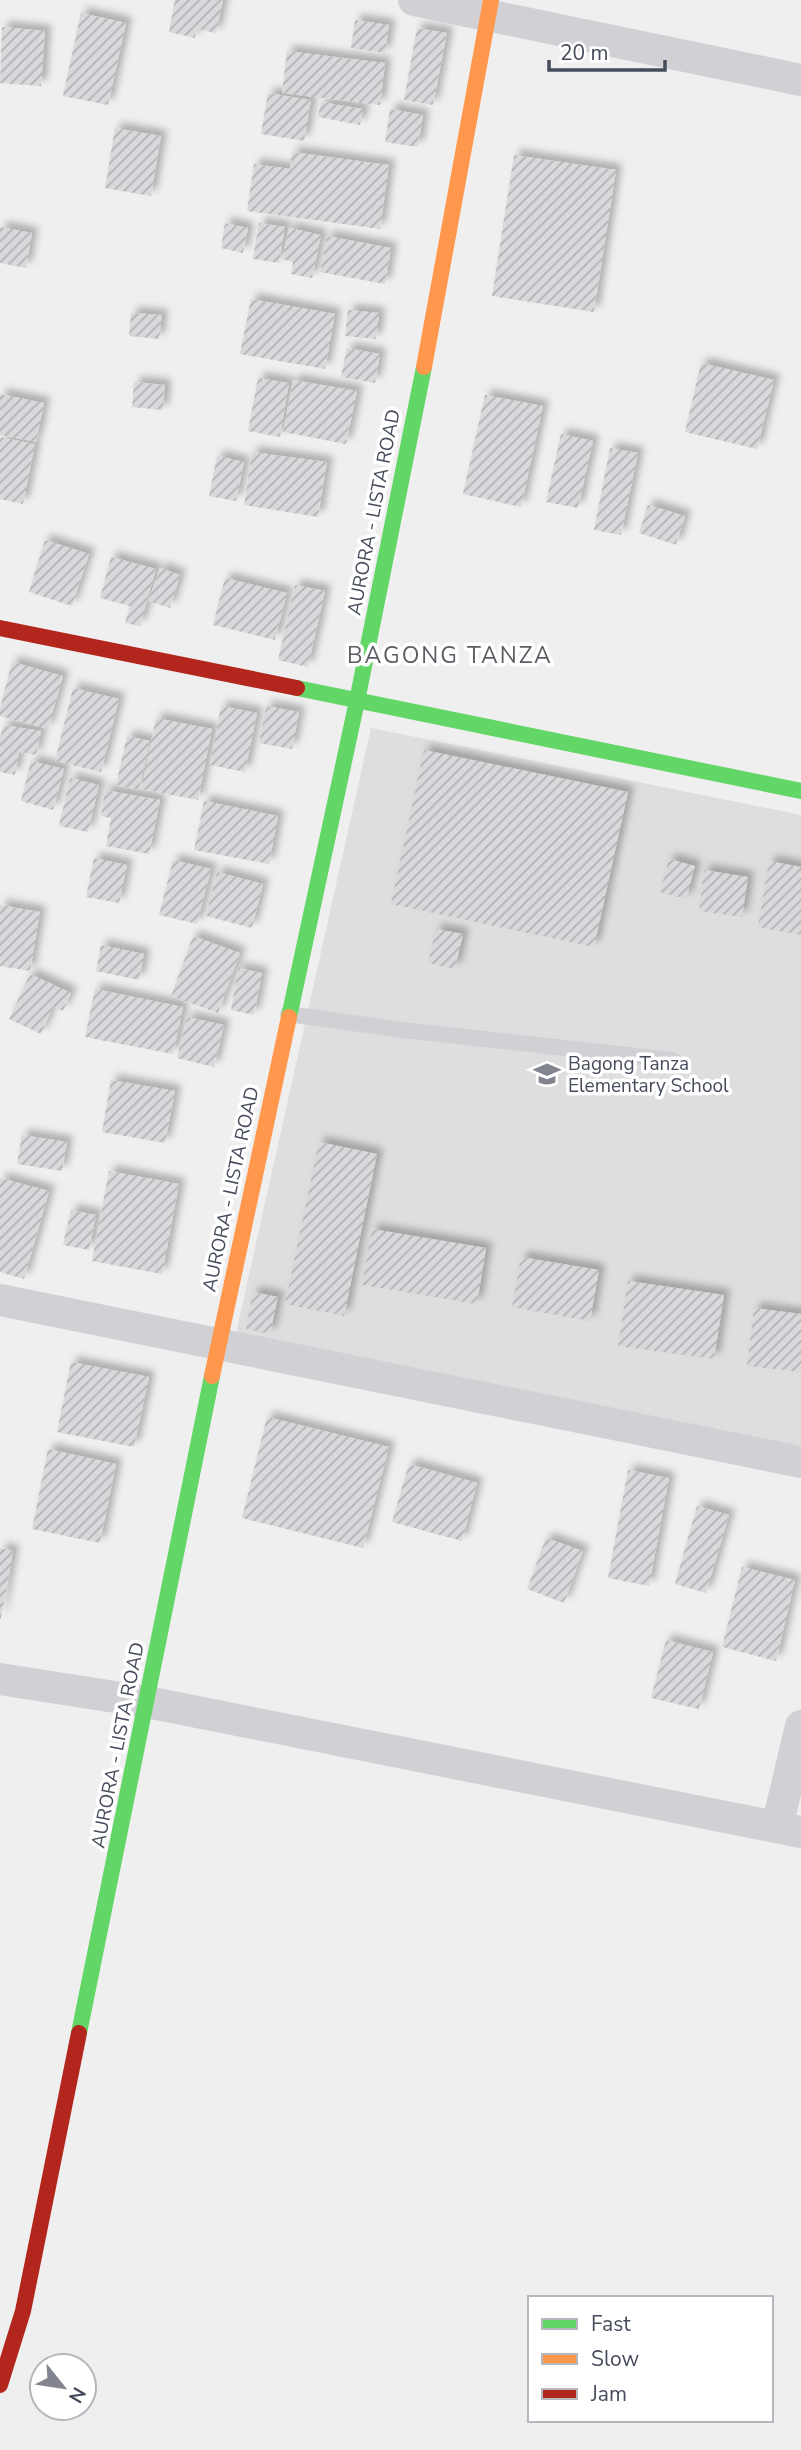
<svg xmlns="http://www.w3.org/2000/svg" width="801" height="2450" font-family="'Nunito Sans',sans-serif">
	<defs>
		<pattern id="building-hatch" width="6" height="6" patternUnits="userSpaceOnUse" patternTransform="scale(1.75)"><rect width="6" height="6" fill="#d9d8db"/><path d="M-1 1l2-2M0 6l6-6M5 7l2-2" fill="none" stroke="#b2b1b5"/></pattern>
		<filter id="shadow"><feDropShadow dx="6" dy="-6" stdDeviation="3.5" flood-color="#0004"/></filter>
	</defs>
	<rect width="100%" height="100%" fill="#f0efef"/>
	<!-- education -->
	<path fill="#dededf" d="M371 728 801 815V1446L236 1333Z"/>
	<!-- building -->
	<path fill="url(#building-hatch)" filter="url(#shadow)" d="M175 0H223L216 33 197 29 195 38 169 32Z
		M81 13 126 23 108 105 63 96Z
		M355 20 389 25 385 53 351 48Z
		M2 27 45 31 41 86 0 83Z
		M417 28 447 33 433 105 404 100Z
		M287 51 385 63 380 105 282 93Z
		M268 93 311 100 304 141 261 134Z
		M321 102 363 109 360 125 318 117Z
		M390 109 423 115 418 147 385 142Z
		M115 128 161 136 151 196 105 188Z
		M292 152 389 165 380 229 247 211 254 164 290 169Z
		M514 155 616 170 594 312 492 296Z
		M225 223 248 228 243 253 221 248Z
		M259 223 285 227 279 263 253 259Z
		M0 227 32 233 26 268 0 263Z
		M289 228 321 235 312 278 291 274 293 262 282 259Z
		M327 236 391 248 385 284 320 272Z
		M251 299 335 314 325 369 240 354Z
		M348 310 379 313 376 339 345 336Z
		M131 313 162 315 159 339 129 336Z
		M347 348 380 354 375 383 341 377Z
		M701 363 774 380 757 449 685 432Z
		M258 378 289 383 280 437 248 431Z
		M293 380 357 391 346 444 283 432Z
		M134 382 165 385 163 410 132 407Z
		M0 394 44 403 36 442 0 435Z
		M485 395 543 406 521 507 463 494Z
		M561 434 593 441 578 508 546 502Z
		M0 437 35 444 23 504 0 499Z
		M610 448 638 453 621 535 594 530Z
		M252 452 327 462 318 517 244 505Z
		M217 456 244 462 236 501 209 496Z
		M648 505 685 516 676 545 639 533Z
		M45 540 89 554 72 606 29 592Z
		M111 557 156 569 140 626 125 623 130 606 100 598Z
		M160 568 180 575 170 608 148 601Z
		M225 578 287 593 275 640 213 625Z
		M295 585 325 591 308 667 278 660Z
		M12 662 63 676 48 729 0 716V708Z
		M73 688 119 699 101 772 55 761Z
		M221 706 257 713 245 772 210 765Z
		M266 706 299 712 292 749 259 743Z
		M156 718 212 729 198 800 141 789Z
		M4 725 41 731 36 755 19 752 15 775 0 772V737Z
		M127 736 150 741 139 790 116 785Z
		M424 750 628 792 594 947 391 904Z
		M31 761 64 769 53 810 21 801Z
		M70 778 99 785 88 832 59 826Z
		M105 790 160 800 149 854 106 846 111 818 101 816Z
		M204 801 278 816 269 864 194 850Z
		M94 858 127 865 119 903 86 897Z
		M669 859 695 866 686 899 660 892Z
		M173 860 211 869 197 924 159 915Z
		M769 861 801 867V935L758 927Z
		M704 870 748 877 742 917 699 911Z
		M217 872 263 884 252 928 206 916Z
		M0 905 40 912 30 971 0 966Z
		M436 929 463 934 455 969 428 963Z
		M193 936 240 953 218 1013 171 996Z
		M101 945 144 954 139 980 96 971Z
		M238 968 262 973 254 1015 231 1010Z
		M30 974 71 993 63 1011 53 1006 41 1034 9 1019Z
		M95 989 183 1007 173 1054 85 1037Z
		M187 1017 224 1025 214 1067 177 1058Z
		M111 1080 175 1091 165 1143 102 1132Z
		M22 1135 67 1142 62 1171 17 1164Z
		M319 1142 377 1154 344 1316 285 1304Z
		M109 1171 179 1184 162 1274 92 1261Z
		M0 1178 49 1191 24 1279 0 1272Z
		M71 1210 96 1215 89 1250 63 1245Z
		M372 1229 486 1248 477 1304 362 1285Z
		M521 1257 599 1270 590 1321 512 1307Z
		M628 1281 724 1295 714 1359 618 1346Z
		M253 1292 278 1297 270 1334 246 1329Z
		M754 1308 801 1314V1372L747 1366Z
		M71 1362 149 1377 134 1447 57 1432Z
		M267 1417 389 1447 363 1548 242 1518Z
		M48 1449 116 1464 100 1543 32 1529Z
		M409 1464 477 1483 462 1541 392 1522Z
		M628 1470 669 1478 649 1586 608 1578Z
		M697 1506 729 1515 706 1593 675 1584Z
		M546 1538 583 1551 564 1603 527 1589Z
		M0 1548 13 1551 1 1619H0Z
		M742 1567 795 1580 776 1661 722 1647Z
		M666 1640 713 1652 699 1709 651 1698Z"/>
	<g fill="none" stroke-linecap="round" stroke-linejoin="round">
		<!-- lane -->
		<path stroke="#d1d1d5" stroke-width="16" d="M288 1014 403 1030 673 1060"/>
		<!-- street -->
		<path stroke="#d1d1d5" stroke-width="32" d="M414 0 801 80
			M0 1300 801 1462
			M0 1679 147 1702 801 1832
			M777 1827 801 1726"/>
		<!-- fast -->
		<path stroke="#63d668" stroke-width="16" d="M297 688 801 791
			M289 1017 357 701 424 367
			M79 2033 212 1376"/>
		<!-- slow -->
		<path stroke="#ff974d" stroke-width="16" d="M424 367 491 0
			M212 1376 289 1017"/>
		<!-- jam -->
		<path stroke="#b3261e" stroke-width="16" d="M0 628 297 688
			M0 2385 23 2311 79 2033"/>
	</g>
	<!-- icons -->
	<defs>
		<g id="school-bare" transform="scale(2.1)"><path d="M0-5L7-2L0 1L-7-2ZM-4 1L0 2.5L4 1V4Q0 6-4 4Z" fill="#82858f" stroke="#fff" stroke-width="2.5" paint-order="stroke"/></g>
	</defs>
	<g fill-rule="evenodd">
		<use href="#school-bare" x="547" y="1074"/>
	</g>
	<g text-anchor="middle" stroke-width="7" stroke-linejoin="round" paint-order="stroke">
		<!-- street labels -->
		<g font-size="19" fill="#464c5c" stroke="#fff">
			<text transform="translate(373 512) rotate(-79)" y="7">AURORA - LISTA ROAD</text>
			<text transform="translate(230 1189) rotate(-78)" y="7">AURORA - LISTA ROAD</text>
			<text transform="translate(117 1745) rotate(-79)" y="7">AURORA - LISTA ROAD</text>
		</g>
		<!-- poi labels -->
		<g font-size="19" fill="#464c5c" stroke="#fff" text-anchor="start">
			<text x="568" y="1070">Bagong Tanza<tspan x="568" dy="22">Elementary School</tspan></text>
		</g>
		<!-- quarter labels -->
		<g font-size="23" letter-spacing="2" fill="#5b5d64" stroke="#fff">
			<text x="450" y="663">BAGONG TANZA</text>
		</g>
	</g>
	<!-- legend -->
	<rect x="528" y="2296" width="245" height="126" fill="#ffffff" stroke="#b5b7be" stroke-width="2"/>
	<rect x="542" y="2319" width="35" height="10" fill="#63d668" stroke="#b5b7be" stroke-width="2"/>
	<text x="591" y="2331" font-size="21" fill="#464c5c">Fast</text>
	<rect x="542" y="2354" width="35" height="10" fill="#ff974d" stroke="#b5b7be" stroke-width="2"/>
	<text x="591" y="2366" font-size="21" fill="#464c5c">Slow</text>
	<rect x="542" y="2389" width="35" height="10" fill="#b3261e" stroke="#b5b7be" stroke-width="2"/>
	<text x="591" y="2401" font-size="21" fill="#464c5c">Jam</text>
	<!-- north arrow -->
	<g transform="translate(63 2387) rotate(120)"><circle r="33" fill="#ffffff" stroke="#b5b7be" stroke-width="2"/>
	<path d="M0-5L12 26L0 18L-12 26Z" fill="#82858f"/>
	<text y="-10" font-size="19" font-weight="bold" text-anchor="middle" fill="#464c5c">N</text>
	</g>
	<!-- scale -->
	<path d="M549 60v10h116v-10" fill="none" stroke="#464c5c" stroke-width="3.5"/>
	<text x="560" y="60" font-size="21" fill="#464c5c" stroke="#ffffff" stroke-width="5" paint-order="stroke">20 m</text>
</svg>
